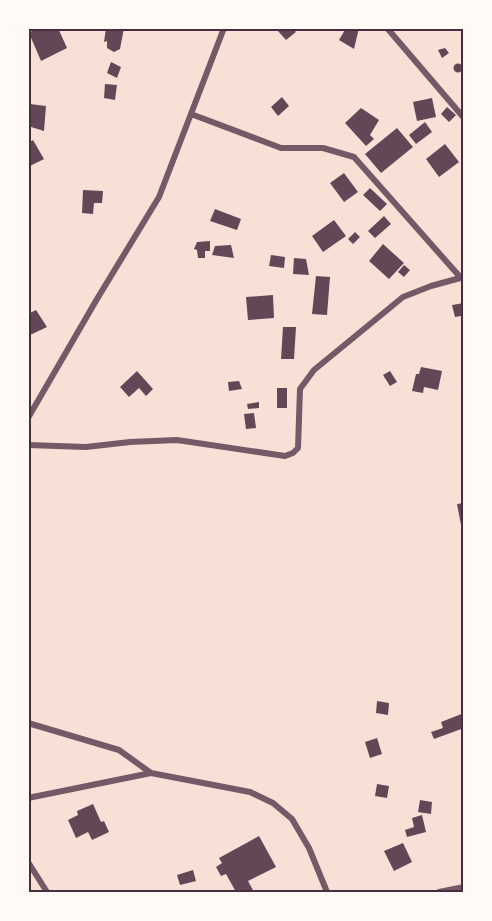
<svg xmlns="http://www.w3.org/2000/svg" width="492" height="921" font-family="Quicksand,sans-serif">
	<rect width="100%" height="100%" fill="#f7e1d7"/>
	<!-- building -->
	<path fill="#644757" d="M37 28H58L67 48 41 61 29 33Z
		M106 28H124L120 49 114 52 107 48V41L104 42Z
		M281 28H292L296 32 286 40 278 31Z
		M346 28H359L354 49 339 40Z
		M445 48 449 53 442 58 438 50Z
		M111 62 121 67 117 78 107 73Z
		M453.5 68a4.5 4.5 0 1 1 9 0a4.5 4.5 0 1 1-9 0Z
		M105 84 117 85 115 100 104 98Z
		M282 97 289 106 278 116 271 107Z
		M432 98 436 117 417 121 413 102Z
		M30 104 46 106 44 131 28 126Z
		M447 107 456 115 449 122 441 114Z
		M361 108 379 120 370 135 374 139 366 146 345 123Z
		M425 122 432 132 416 144 409 135Z
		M397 128 413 147 381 173 365 154Z
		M33 140 44 159 30 166 28 143Z
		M445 144 459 162 439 177 426 159Z
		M344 173 358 192 344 202 330 183Z
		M370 188 387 204 380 211 363 195Z
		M83 190 103 191 102 203H94L93 214 82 213Z
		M215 209 241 219 237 230 210 221Z
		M384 216 391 224 375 238 368 231Z
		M334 220 346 236 323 252 312 236Z
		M355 232 360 237 353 244 348 239Z
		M210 241V251H205V258H198L197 250 194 249 197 242Z
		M383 244 404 263 389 279 369 261Z
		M231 245 234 258 212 255 215 246Z
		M271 255 285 257 284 268 269 266Z
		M294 258 306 259 309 275 293 274Z
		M404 265 410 270 404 277 398 272Z
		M316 276 330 277 327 315 312 314Z
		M273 295 274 318 248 320 246 297Z
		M464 303V325H462L461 316 455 317 452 305Z
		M36 310 47 327 28 336V314Z
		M283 327H296L294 359H281Z
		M421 367 442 371 438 390 424 387 423 393 412 391 416 374H419Z
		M137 371 153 389 146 396 139 388 129 397 120 387Z
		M390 371 397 382 390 386 383 375Z
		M239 381 242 389 229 391 228 382Z
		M277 388H287V408H277Z
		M259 402V408L248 409 247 404Z
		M254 413 256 428 246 429 244 414Z
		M464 503V529L462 530 457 504Z
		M377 701 389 703 388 715 376 713Z
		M464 713V728L434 739 431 732 443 728 441 722Z
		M377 738 382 754 370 758 365 742Z
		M377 784 389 786 387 798 375 796Z
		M420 800 432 802 431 814 418 812Z
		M93 804 101 822 104 821 109 832 92 840 88 832 76 838 68 820 78 815 77 811Z
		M422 815 426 832 407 837 405 830 414 827 412 818Z
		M259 836 276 867 248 881 254 892H236L226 874 221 876 216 867 222 863 219 858Z
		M403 843 412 862 394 871 384 851Z
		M193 870 196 881 180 885 177 875Z"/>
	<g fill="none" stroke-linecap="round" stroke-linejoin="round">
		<!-- minor -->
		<path stroke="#755966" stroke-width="6" d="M387 28 464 118
			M191 114 281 148H323L354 157 461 278
			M28 418 97 299 159 197 224 28
			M28 445 86 447 130 442 177 440 285 456 293 453 298 448 300 389 314 370 403 297 431 286 464 277
			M28 723 119 750 151 773
			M28 798 151 773 250 792 273 803 292 819 309 848 327 892
			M28 862 47 892
			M439 892 464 887"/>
	</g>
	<!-- border -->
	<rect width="492" height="921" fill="none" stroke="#fffaf5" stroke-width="60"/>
	<rect x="30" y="30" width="432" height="861" fill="none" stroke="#4a2c40" stroke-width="2"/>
</svg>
